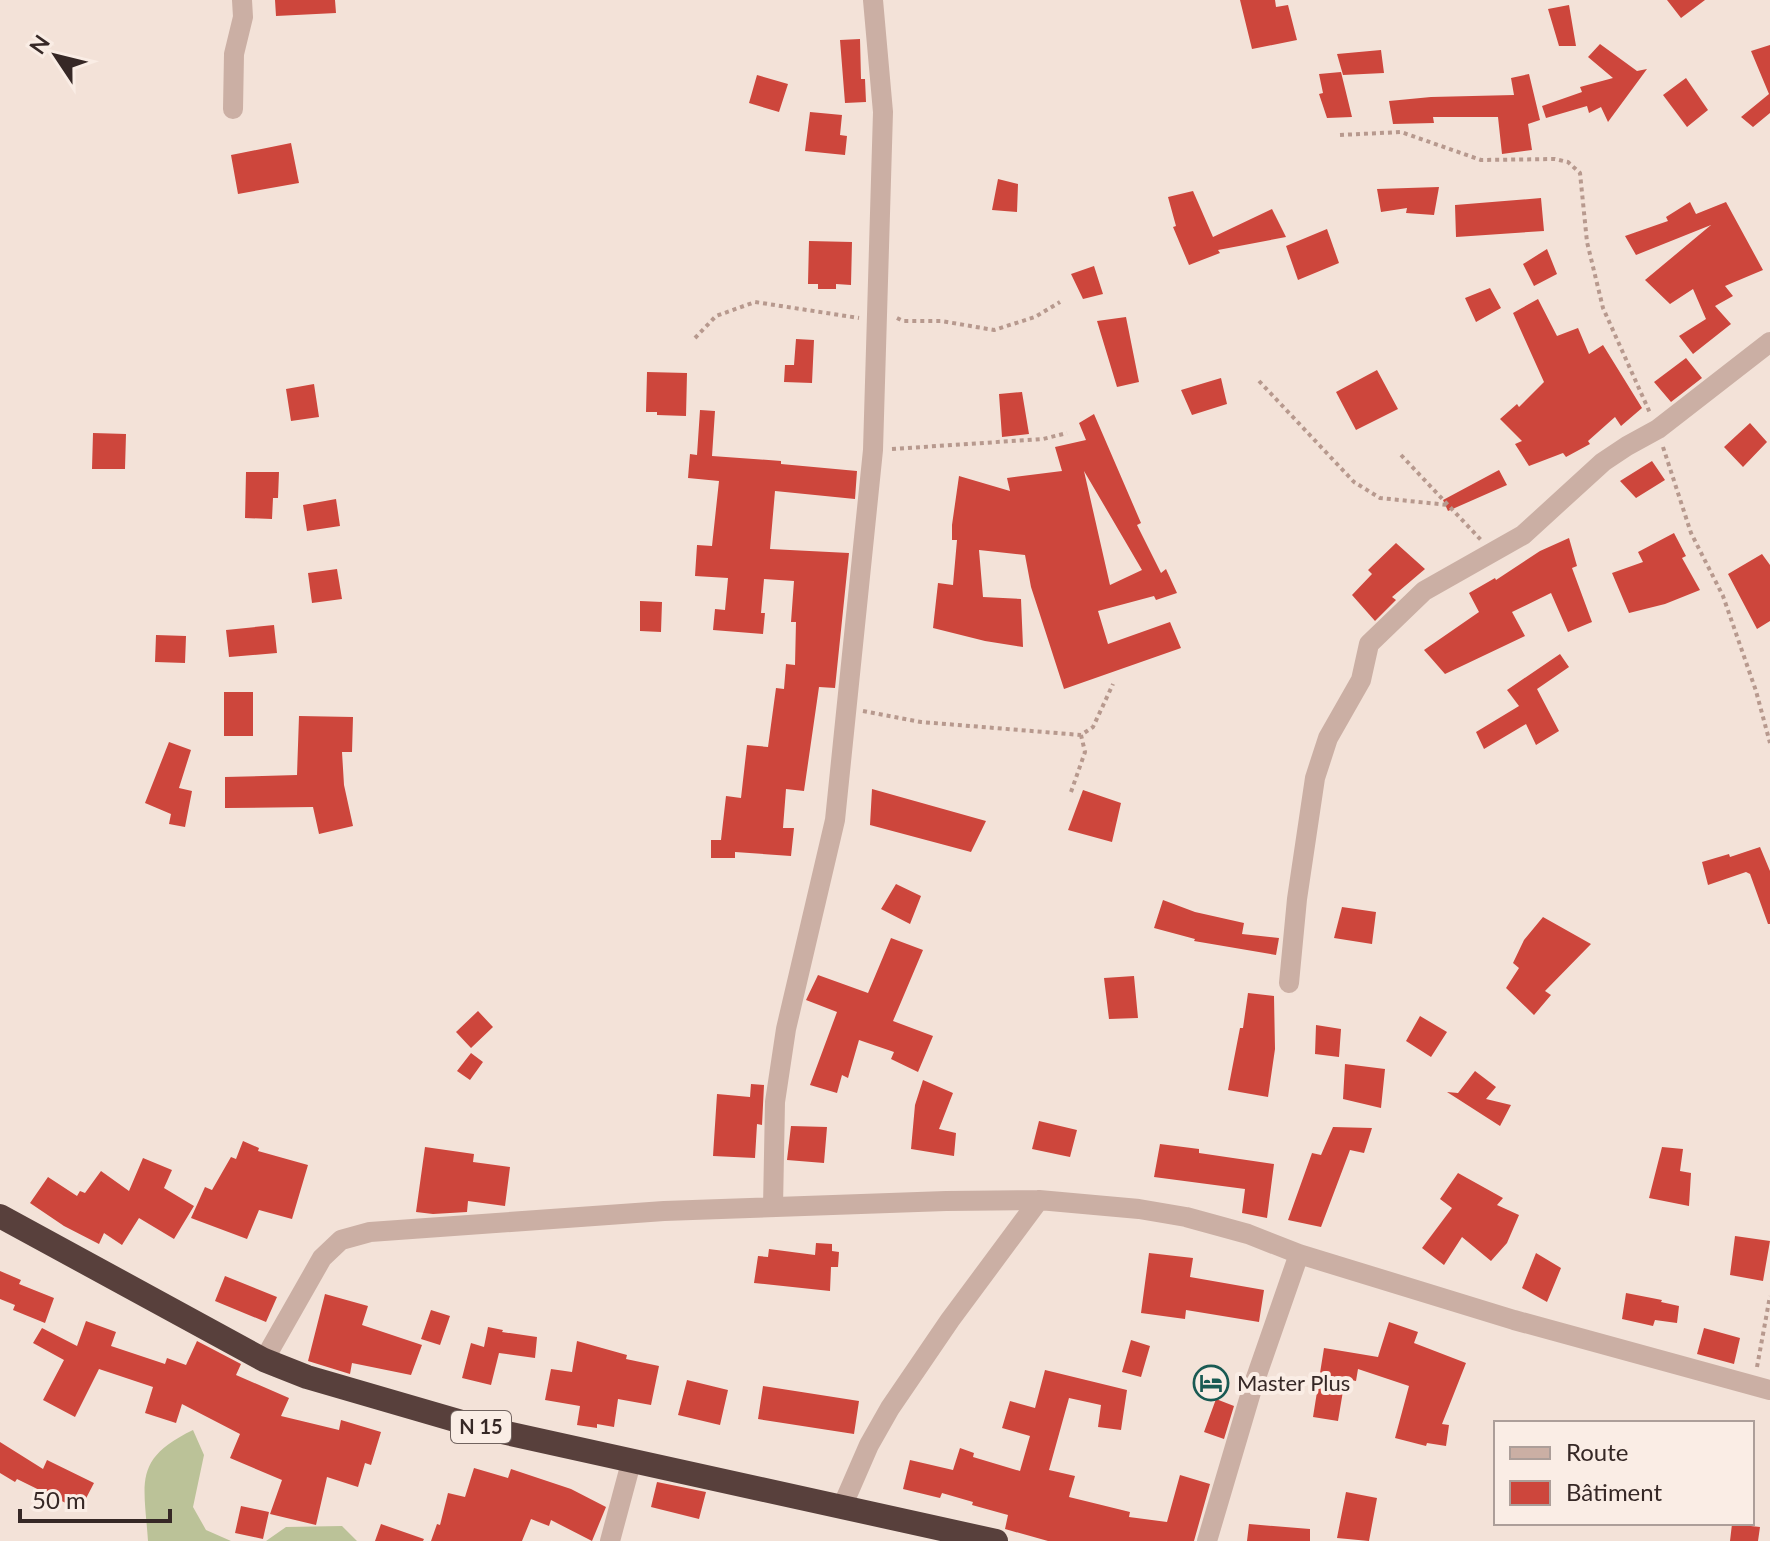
<svg xmlns="http://www.w3.org/2000/svg" width="1770" height="1541" font-family="Lato,sans-serif">
	<rect width="100%" height="100%" fill="#f3e2d8"/>
	<!-- green -->
	<path fill="#bbc298" d="M193 1430 204 1455 193 1507 206 1530 231 1541H148C144 1482 133 1459 193 1430Z
		M342 1526 357 1541H266L286 1527Z"/>
	<!-- building -->
	<path fill="#cd463c" fill-rule="evenodd" d="M275 0H335L336 13 276 16Z
		M1240 0H1275L1276 7 1288 5 1297 40 1252 49Z
		M1667 0H1705L1681 18Z
		M1569 5 1576 46H1559L1548 9Z
		M860 39 861 79H865L866 102 845 103 840 40Z
		M1600 44 1637 71 1647 69 1608 122 1601 107 1589 113 1587 106 1546 118 1542 106 1582 92 1580 87 1613 78 1588 57Z
		M1770 45V113L1753 127 1741 117 1769 94 1751 51Z
		M1381 50 1384 73 1343 75 1337 54Z
		M1341 72 1352 117 1327 118 1319 94 1323 93 1319 74Z
		M1529 74 1540 120 1528 124 1532 150 1502 154 1498 117H1433L1434 123 1393 124 1389 101 1431 97 1514 95 1511 78Z
		M757 75 788 84 779 112 749 103Z
		M1686 78 1708 110 1687 127 1663 95Z
		M810 112 842 115 840 135 847 136 845 155 805 151Z
		M291 143 299 183 238 194 231 155Z
		M998 179 1018 184 1017 212 992 210Z
		M1439 187 1434 215 1406 213 1407 208 1381 212 1377 189Z
		M1193 191 1213 237 1272 209 1286 237 1218 250 1220 253 1189 265 1173 227 1176 226 1168 197Z
		M1541 198 1544 231 1456 237 1455 205Z
		M1690 202 1696 214 1726 202 1763 270 1725 286 1733 296 1715 306 1731 324 1693 354 1679 336 1706 319 1693 289 1670 304 1645 280 1711 225 1636 255 1625 236 1668 221 1666 217Z
		M1327 229 1339 263 1298 280 1286 246Z
		M809 241 852 242 851 285 836 284V289H818V284H808Z
		M1547 249 1557 274 1534 286 1523 264Z
		M1094 266 1103 294 1083 299 1071 274Z
		M1490 288 1501 308 1476 322 1465 298Z
		M1538 299 1557 336 1578 328 1589 354 1603 345 1642 408 1621 426 1615 417 1588 441 1590 444 1566 457 1563 453 1529 466 1515 444 1522 441 1500 419 1517 404 1519 407 1544 382 1513 313Z
		M1126 317 1139 382 1117 387 1097 321Z
		M796 339 814 340 812 383 784 382 785 365H794Z
		M1686 358 1702 378 1671 402 1654 382Z
		M1377 370 1398 409 1356 430 1336 392Z
		M647 372 687 373 686 416 657 415V412H646Z
		M1221 378 1227 404 1192 415 1181 390Z
		M314 384 319 417 291 421 286 389Z
		M1022 392 1029 434 1002 437 999 394Z
		M700 410 715 411 712 456 781 461V464L857 471 855 499 775 491 770 549 849 553 835 688 819 687 804 791 786 789 783 828H794L791 856 735 852V858H711V840H721L726 796 741 798 747 745 768 747 776 688 784 689 786 664 795 665 796 622H791L794 581 764 579 761 613H765L763 634 713 630 715 609 725 610 728 578 695 576 697 545 712 546 719 481 688 478 690 454 697 455Z
		M1094 414 1141 523 1137 525 1161 573 1166 569 1177 593 1156 600 1154 596 1098 611 1108 644 1170 622 1181 648 1064 689 1031 587 1025 555 979 550 983 597 1021 599 1023 647 985 641 933 628 938 583 953 585 957 540H952V525L959 476 1010 491 1007 478 1062 471 1055 447 1086 440 1079 423ZM1084 471 1142 570 1110 585Z
		M1750 423 1767 442 1743 467 1724 447Z
		M93 433 126 434 125 469H92Z
		M1652 461 1665 480 1636 498 1620 481Z
		M1499 470 1507 485 1448 511 1443 500Z
		M246 472H279L278 498H273L272 519 245 518Z
		M336 499 340 526 307 531 303 505Z
		M1674 533 1686 556 1682 558 1700 590 1665 604 1629 613 1612 573 1643 562 1638 552Z
		M1569 538 1577 566 1572 568 1592 622 1568 632 1551 593 1512 612 1525 636 1445 674 1424 650 1479 612 1469 593 1495 578 1496 580 1540 551Z
		M1396 543 1425 569 1392 597 1396 600 1375 621 1352 595 1372 574 1368 570Z
		M1762 554 1770 565V621L1757 629 1728 574Z
		M337 569 342 599 312 603 308 573Z
		M640 601 662 602 661 632 640 631Z
		M274 625 277 653 229 657 226 630Z
		M156 635 186 636 185 663 155 662Z
		M1560 654 1569 667 1537 689 1559 731 1536 745 1526 724 1484 749 1476 732 1519 706 1507 690Z
		M224 692H253V736H224Z
		M299 716 353 717 352 752H342L344 785 353 826 319 834 313 807 225 808V777L297 775Z
		M169 742 191 750 179 788 192 791 185 827 169 824 171 814 145 803Z
		M872 789 986 821 971 852 870 825Z
		M1083 790 1121 803 1112 842 1068 830Z
		M1760 847 1770 871V924H1768L1750 874 1746 872 1708 885 1702 862 1729 854 1730 857Z
		M896 884 921 896 910 924 881 909Z
		M1163 900 1195 912 1244 923 1242 934 1279 938 1276 955 1194 941 1195 939 1154 928Z
		M1342 907 1376 912 1372 944 1334 938Z
		M1543 917 1591 944 1545 991 1551 995 1534 1015 1506 988 1519 968 1513 963 1524 940Z
		M891 938 923 950 893 1021 933 1036 918 1072 891 1059 894 1052 859 1040 848 1078 842 1075 837 1093 810 1085 837 1012 806 1000 818 975 868 993Z
		M1134 976 1138 1018 1109 1019 1104 978Z
		M1248 993 1274 996 1275 1049 1268 1097 1228 1090 1240 1028H1243Z
		M478 1011 493 1027 471 1048 456 1032Z
		M1420 1016 1447 1032 1431 1057 1406 1041Z
		M1316 1025 1341 1029 1339 1057 1315 1054Z
		M471 1053 483 1062 470 1080 457 1071Z
		M1345 1064 1385 1069 1381 1108 1343 1099Z
		M1475 1071 1496 1087 1486 1099 1511 1105 1500 1126 1447 1092 1458 1093Z
		M923 1080 953 1093 939 1129 956 1133 954 1156 911 1149 915 1105Z
		M751 1084 764 1085 762 1125 757 1124 755 1158 713 1156 717 1094 750 1097Z
		M1039 1121 1077 1130 1070 1157 1032 1149Z
		M791 1126 827 1127 824 1163 787 1160Z
		M1333 1127 1372 1128 1364 1153 1350 1150 1321 1227 1288 1220 1312 1153 1321 1155Z
		M243 1141 259 1148 258 1151 308 1165 292 1219 259 1210 247 1239 191 1218 205 1187 212 1190 231 1157 236 1159Z
		M1160 1144 1199 1149V1153L1274 1164 1267 1218 1242 1213 1245 1189 1154 1177Z
		M425 1147 474 1154 473 1162 510 1167 505 1206 468 1201 467 1212 433 1214 416 1212Z
		M1662 1147 1683 1149 1680 1171 1691 1173 1689 1206 1649 1198Z
		M143 1158 172 1170 164 1188 194 1206 174 1239 139 1218 122 1245 104 1233 99 1244 64 1226 30 1203 48 1177 77 1196 80 1191 85 1193 101 1171 129 1191Z
		M1458 1173 1503 1198 1497 1205 1519 1215 1507 1243 1491 1261 1462 1237 1444 1265 1422 1248 1452 1208 1440 1199Z
		M1735 1236 1770 1241 1763 1281 1730 1275Z
		M816 1243 832 1244V1251L839 1252 838 1267H831L830 1291 754 1283 758 1256 768 1257 769 1249 815 1255Z
		M1149 1253 1193 1258 1190 1277 1264 1290 1259 1322 1186 1310 1185 1319 1141 1313Z
		M1536 1253 1561 1268 1547 1302 1522 1288Z
		M0 1271 21 1280 19 1284 54 1298 45 1323 13 1310 15 1305 0 1299Z
		M225 1276 277 1297 266 1322 215 1301Z
		M1626 1293 1662 1300 1661 1302 1679 1306 1677 1323 1655 1320 1653 1326 1622 1319Z
		M325 1294 368 1306 362 1325 422 1345 411 1375 352 1363 350 1374 308 1361Z
		M431 1310 450 1316 440 1345 421 1339Z
		M86 1321 116 1332 111 1346 165 1364 167 1358 186 1365 197 1341 241 1364 236 1375 289 1398 281 1416 339 1430 341 1420 381 1432 371 1465 365 1463 358 1487 327 1477 316 1525 270 1514 282 1480 230 1458 240 1434 182 1404 176 1423 145 1413 153 1387 99 1369 75 1417 43 1400 64 1360 33 1343 42 1328 77 1346Z
		M1389 1322 1418 1332 1414 1343 1466 1363 1442 1424 1449 1425 1446 1446 1427 1443 1426 1446 1395 1438 1409 1386 1358 1369 1356 1381 1345 1379 1338 1421 1313 1417 1324 1348 1378 1357Z
		M488 1327 503 1330 502 1332 537 1337 535 1358 499 1353 491 1385 462 1378 471 1343 484 1347Z
		M1704 1328 1740 1338 1734 1364 1697 1354Z
		M1131 1340 1150 1346 1141 1377 1122 1372Z
		M577 1341 627 1355 626 1359 659 1366 651 1405 618 1399 614 1427 597 1424V1428L577 1425 580 1406 545 1400 551 1369 572 1372Z
		M1045 1370 1127 1390 1121 1430 1098 1427 1101 1405 1069 1398 1049 1470 1075 1476 1069 1497 1130 1512 1129 1517 1167 1522 1180 1475 1210 1484 1194 1541H1048L1005 1529 1008 1515 972 1505 973 1502 942 1493 940 1498 903 1489 910 1460 953 1470 960 1448 974 1453 973 1457 1020 1471 1030 1436 1002 1428 1010 1401 1035 1408Z
		M687 1380 728 1390 720 1425 678 1415Z
		M763 1386 859 1401 854 1434 758 1419Z
		M1216 1399 1234 1406 1224 1439 1204 1432Z
		M0 1442 43 1469 47 1460 94 1483 80 1510 17 1479 15 1482 0 1473Z
		M474 1468 508 1478 511 1469 571 1489 606 1507 592 1541 551 1520 549 1526 531 1519 522 1541H431L437 1524 440 1525 448 1493 465 1497Z
		M657 1482 706 1492 699 1519 651 1507Z
		M1346 1492 1377 1498 1369 1541 1337 1538Z
		M241 1506 269 1512 263 1539 235 1533Z
		M381 1524 424 1539 423 1541H375Z
		M1249 1524 1310 1529V1541H1247Z
		M1732 1524 1760 1527 1758 1541H1730Z"/>
	<g fill="none" stroke-linecap="round" stroke-linejoin="round">
		<!-- path -->
		<path stroke="#b7998e" stroke-width="4" stroke-dasharray="4 4" stroke-linecap="butt" d="M1340 135 1401 132 1481 160 1555 159 1568 162 1580 173 1587 242 1603 308 1650 413
			M897 318 903 321H941L994 330 1035 317 1060 302
			M695 338 716 316 755 302 859 318
			M1259 381 1354 482 1380 498 1448 505
			M1663 447 1691 533 1723 596 1756 691 1770 743
			M892 449 1043 439 1067 433
			M1401 455 1481 540
			M863 711 921 722 1081 735 1093 727 1113 684
			M1071 792 1085 752 1081 735
			M1757 1367 1770 1296"/>
		<!-- minor -->
		<path stroke="#cbafa4" stroke-width="20" d="M233 109 234 54 243 17 242 0
			M1289 983 1297 899 1315 778 1328 738 1361 680 1369 644 1424 591 1523 535 1603 462 1627 446 1658 429 1770 342
			M773 1207 775 1102 786 1029 835 820 873 450 883 112 873 0
			M264 1360 322 1258 341 1240 370 1232 664 1211 946 1201 1039 1200 1139 1209 1186 1217 1248 1234 1299 1254 1514 1320 1770 1390
			M842 1507 869 1445 890 1408 950 1320 1039 1200
			M610 1541 632 1459
			M1207 1541 1252 1389 1299 1254"/>
		<!-- highway -->
		<path stroke="#58403c" stroke-width="24" d="M0 1216 264 1360 307 1377 479 1427 996 1541"/>
	</g>
	<!-- icons -->
	<defs>
		<g id="hotel-ring" transform="scale(1.8)"><circle r="9.5" fill="#faede5" stroke="#195a53" stroke-width="1.5"/><path d="M-6-4.5h1.5V1H6V5H4.5V3h-9V5H-6ZM-4 0a1.8 1.8 0 1 1 3.6 0ZM.5 0V-2.5h3Q6-2.5 6 0Z" fill="#195a53"/></g>
	</defs>
	<g fill-rule="evenodd">
		<use href="#hotel-ring" x="1211" y="1383"/>
	</g>
	<g text-anchor="middle" stroke-width="8" stroke-linejoin="round" paint-order="stroke">
		<!-- shield labels -->
		<rect fill="#faede5" stroke="#71635f" stroke-width="2" x="451" y="1411" width="60" height="32" rx="6"/>
		<g font-size="20" font-weight="bold" fill="#362826">
			<text x="481" y="1434">N 15</text>
		</g>
		<!-- poi labels -->
		<g font-size="22" fill="#362826" stroke="#faede5" text-anchor="start">
			<text x="1237" y="1391">Master Plus</text>
		</g>
	</g>
	<!-- legend -->
	<rect x="1494" y="1421" width="260" height="104" fill="#faede5" stroke="#ac9e99" stroke-width="2"/>
	<rect x="1510" y="1447" width="40" height="12" fill="#cbafa4" stroke="#ac9e99" stroke-width="2"/>
	<text x="1566" y="1461" font-size="24" fill="#362826">Route</text>
	<rect x="1510" y="1481" width="40" height="24" fill="#cd463c" stroke="#ac9e99" stroke-width="2"/>
	<text x="1566" y="1501" font-size="24" fill="#362826">Bâtiment</text>
	<!-- north arrow -->
	<g transform="translate(56 56) rotate(305)" stroke="#faede5" stroke-width="6" paint-order="stroke">
	<path d="M0-6L14 30L0 20L-14 30Z" fill="#362826"/>
	<text y="-12" font-size="22" font-weight="bold" text-anchor="middle" fill="#362826">N</text>
	</g>
	<!-- scale -->
	<path d="M20 1509v12h150v-12" fill="none" stroke="#362826" stroke-width="4"/>
	<text x="32" y="1509" font-size="24" fill="#362826" stroke="#faede5" stroke-width="6" paint-order="stroke">50 m</text>
</svg>
